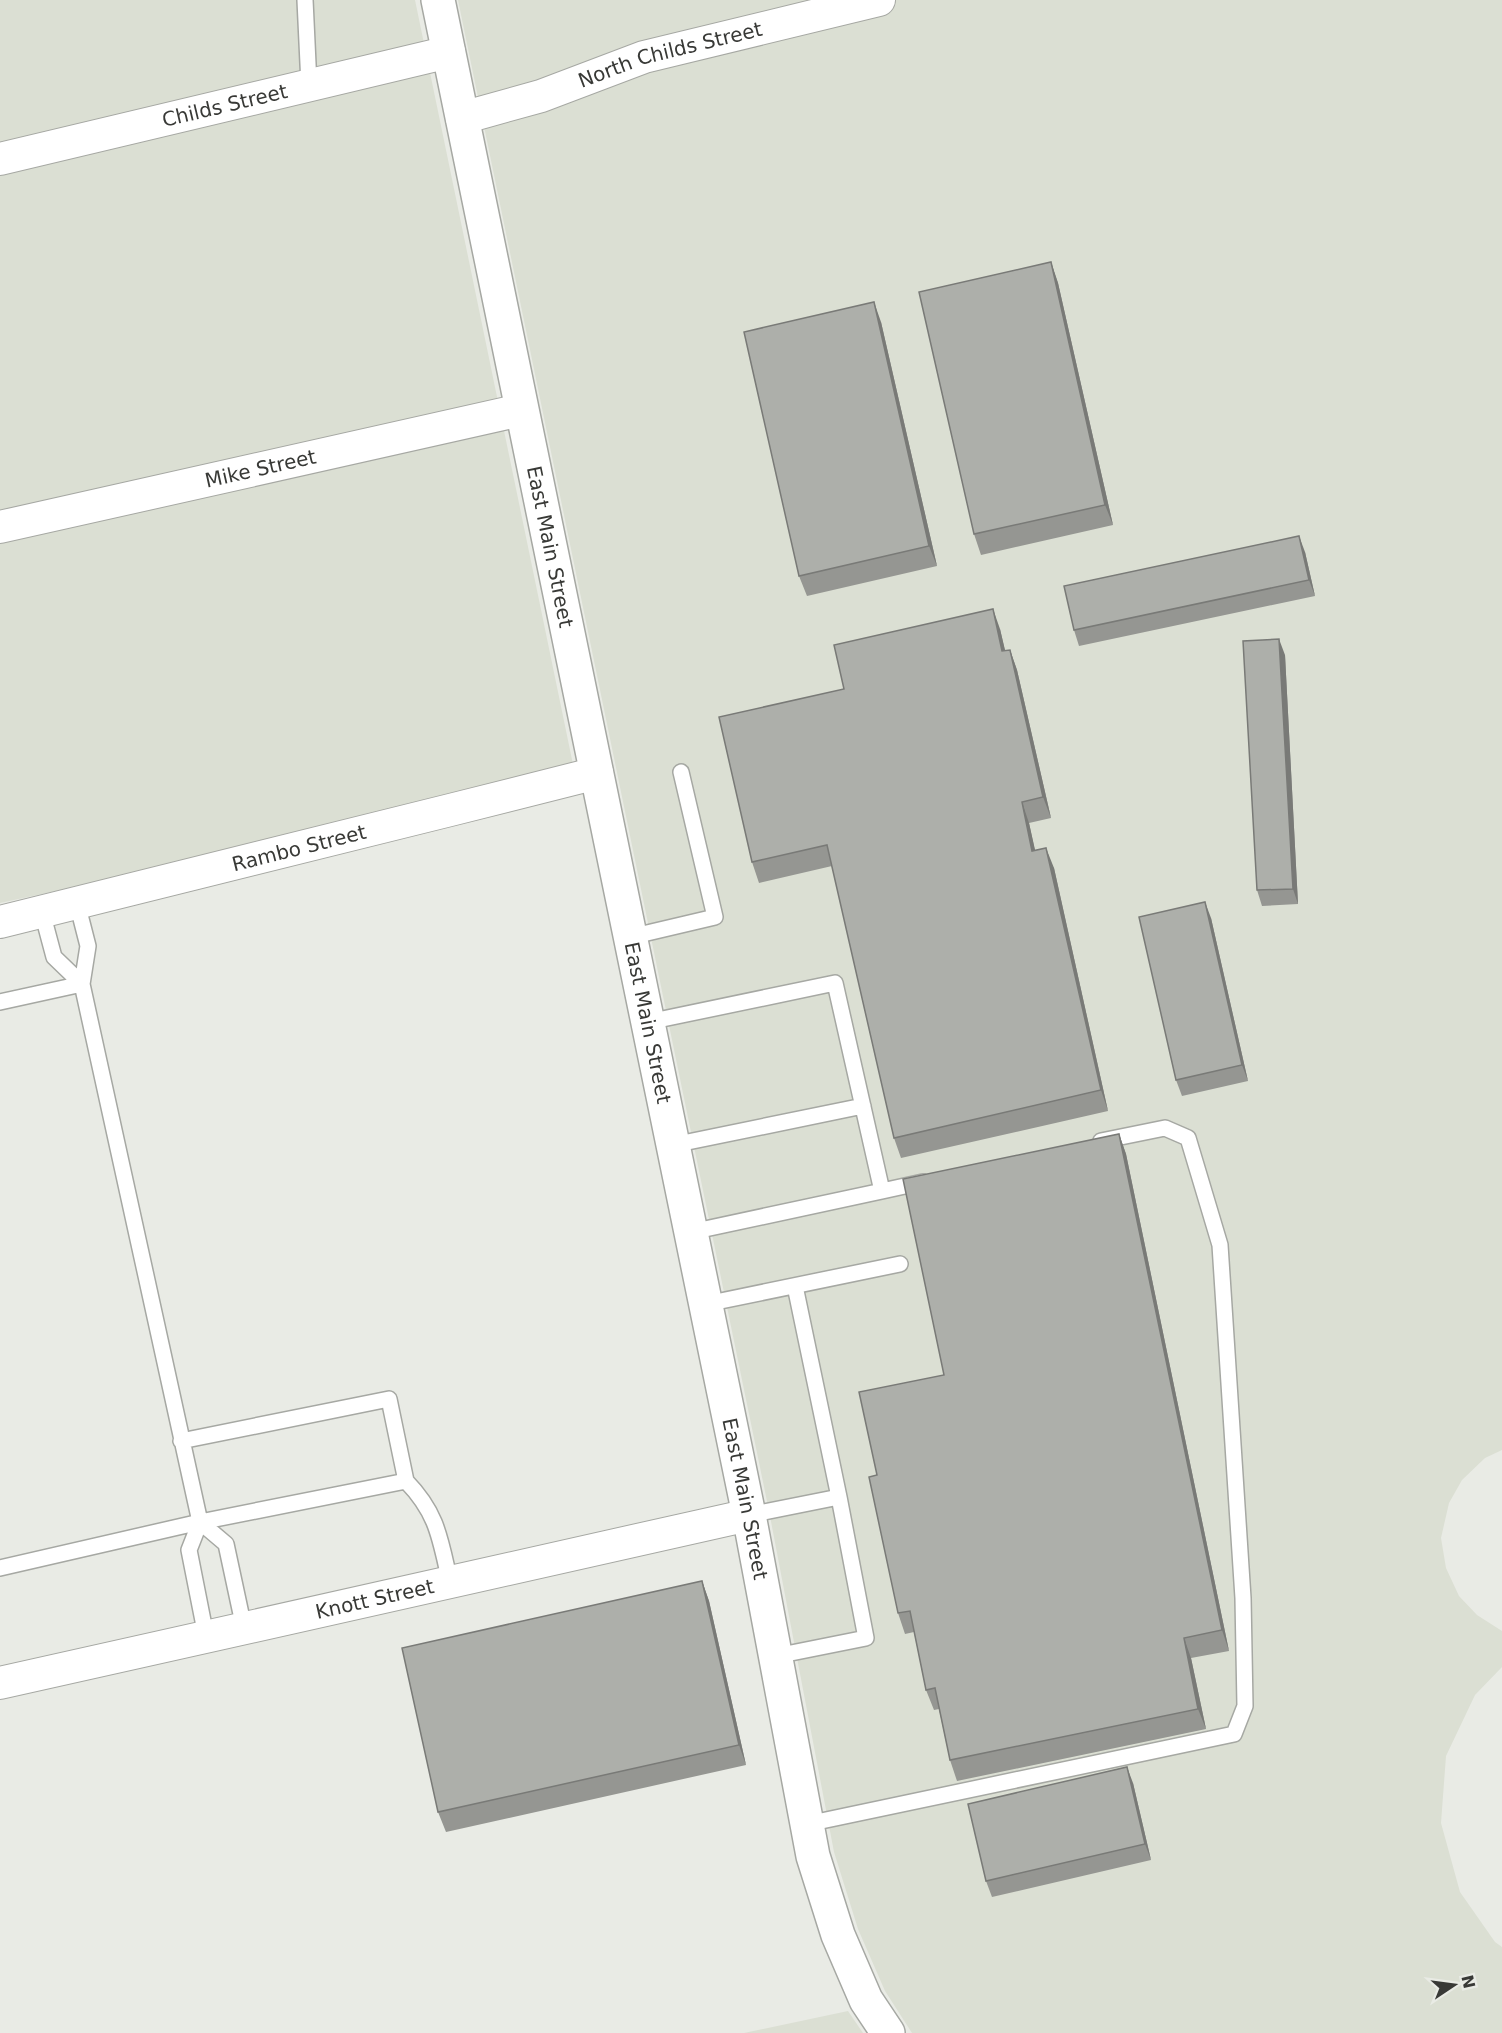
<svg xmlns="http://www.w3.org/2000/svg" width="1502" height="2033" font-family="'DejaVu Sans',sans-serif">
	<rect width="100%" height="100%" fill="#e9ebe5"/>
	<!-- built -->
	<path fill="#dbdfd3" d="M0 0H415L576 779 0 903Z
		M458 0H1502V1450L1485 1458 1462 1480 1449 1503 1441 1538 1446 1568 1459 1596 1477 1615 1502 1631V1667L1475 1695 1446 1756 1441 1823 1460 1892 1495 1942 1502 1947V2033H912L885 1991 858 1929 834 1852 769 1511Z
		M848 2011 863 2033H744Z"/>
	<g fill="none" stroke-linecap="round" stroke-linejoin="round">
		<!-- lane casing -->
		<g stroke="#a6a8a3" stroke-width="18">
			<path id="lane" d="M305 0 309 85
				M77 903 88 946 82 984 200 1522 226 1544 244 1628
				M42 912 54 957 82 984
				M630 937 715 917 681 772
				M0 1002 82 984
				M648 1022 835 983 882 1191 691 1232
				M673 1145 863 1106
				M882 1191 923 1182
				M706 1304 900 1264
				M181 1441 389 1399 406 1481
				M749 1515 839 1497 795 1286
				M200 1522 189 1550 206 1636
				M0 1568 200 1522 406 1481C438 1514 440 1539 450 1582
				M776 1656 866 1638 839 1497
				M807 1824 1234 1734 1245 1706 1243 1598 1220 1245 1188 1138 1165 1128 1101 1141"/>
		</g>
		<!-- street casing -->
		<g stroke="#a6a8a3" stroke-width="34">
			<g id="street">
				<path id="s1" d="M462 118 541 96 644 57 879 0"/>
				<path id="s2" d="M0 159 449 52"/>
				<path id="s3" d="M0 527 521 410"/>
				<path id="s4" d="M0 922C199 874 398 823 597 773"/>
				<path id="s5" d="M0 1683 749 1515"/>
			</g>
		</g>
		<!-- secondary casing -->
		<g stroke="#a6a8a3" stroke-width="36">
			<g id="secondary">
				<path id="s6" d="M438 0 749 1515 813 1856 838 1935 866 2000 888 2033"/>
			</g>
		</g>
		<!-- lane -->
		<use href="#lane" stroke="#fff" stroke-width="15"/>
		<!-- street -->
		<use href="#street" stroke="#fff" stroke-width="32"/>
		<!-- secondary -->
		<use href="#secondary" stroke="#fff" stroke-width="33"/>
	</g>
	<!-- wall -->
	<path fill="#959692" d="M1051 262 1058 283 1113 525 981 555 974 534Z
		M881 322 937 566 807 596 799 576Z
		M1305 552 1315 596 1079 646 1074 630Z
		M1000 629 1005 651 1010 650 1017 670 1051 818 1029 823 1035 851 1054 868 1108 1111 901 1158 894 1138 832 866 759 883 752 862 844 689Z
		M1285 655 1298 904 1262 906 1257 890Z
		M1211 918 1248 1081 1182 1096 1176 1080Z
		M1119 1134 1126 1154 1229 1651 1191 1658 1206 1729 957 1781 950 1760 939 1709 934 1710 926 1690 914 1632 905 1634 898 1613 877 1475 944 1375Z
		M702 1581 709 1601 746 1765 446 1832 438 1812Z
		M1133 1783 1151 1860 992 1897 986 1881Z"/>
	<!-- shaded-wall -->
	<path fill="#797a77" d="M1051 262 1058 283 1113 525 1105 505Z
		M874 302 881 322 937 566 929 546Z
		M1299 536 1305 552 1315 596 1309 580Z
		M993 609 1000 629 1010 671 1002 651Z
		M1279 639 1285 655 1298 904 1293 889Z
		M1010 650 1017 670 1051 818 1043 797Z
		M1022 802 1029 823 1040 872 1032 851Z
		M1046 848 1054 868 1108 1111 1101 1090Z
		M1205 902 1211 918 1248 1081 1242 1065Z
		M1119 1134 1126 1154 1229 1651 1222 1630Z
		M702 1581 709 1601 746 1765 739 1745Z
		M1184 1638 1191 1658 1206 1729 1198 1709Z
		M1127 1767 1133 1783 1151 1860 1145 1844Z"/>
	<!-- building -->
	<path fill="#adafaa" stroke="#797a77" stroke-width="1.5" d="M1051 262 1105 505 974 534 919 292Z
		M874 302 929 546 799 576 744 332Z
		M1299 536 1309 580 1074 630 1064 586Z
		M993 609 1002 651 1010 650 1043 797 1022 802 1032 851 1046 848 1101 1090 894 1138 827 845 752 862 719 717 844 689 834 645Z
		M1279 639 1293 889 1257 890 1243 641Z
		M1205 902 1242 1065 1176 1080 1139 917Z
		M1119 1134 1222 1630 1184 1638 1198 1709 950 1760 935 1688 926 1690 910 1611 898 1613 869 1477 877 1475 859 1392 944 1375 903 1179Z
		M702 1581 739 1745 438 1812 402 1648Z
		M1127 1767 1145 1844 986 1881 968 1804Z"/>
	<g text-anchor="middle" stroke-width="4.5" stroke-linejoin="round" paint-order="stroke">
		<!-- street labels -->
		<g font-size="20" fill="#383936" stroke="#e9ebe5">
			<text dy="7" stroke="none"><textPath href="#s1" startOffset="218">North Childs Street</textPath></text>
			<text dy="7" stroke="none"><textPath href="#s2" startOffset="231">Childs Street</textPath></text>
			<text dy="7" stroke="none"><textPath href="#s3" startOffset="267">Mike Street</textPath></text>
			<text dy="7" stroke="none"><textPath href="#s6" startOffset="558">East Main Street</textPath></text>
			<text dy="7" stroke="none"><textPath href="#s4" startOffset="308">Rambo Street</textPath></text>
			<text dy="7" stroke="none"><textPath href="#s6" startOffset="1044">East Main Street</textPath></text>
			<text dy="7" stroke="none"><textPath href="#s6" startOffset="1530">East Main Street</textPath></text>
			<text dy="7" stroke="none"><textPath href="#s5" startOffset="384">Knott Street</textPath></text>
		</g>
	</g>
	<!-- north arrow -->
	<g transform="translate(1454 1985) rotate(77)" stroke="#e9ebe5" stroke-width="4.5" paint-order="stroke">
	<path d="M0-4.5L10 22L0 15L-10 22Z" fill="#383936"/>
	<text y="-9" font-size="16" font-weight="bold" text-anchor="middle" fill="#383936">N</text>
	</g>
</svg>
